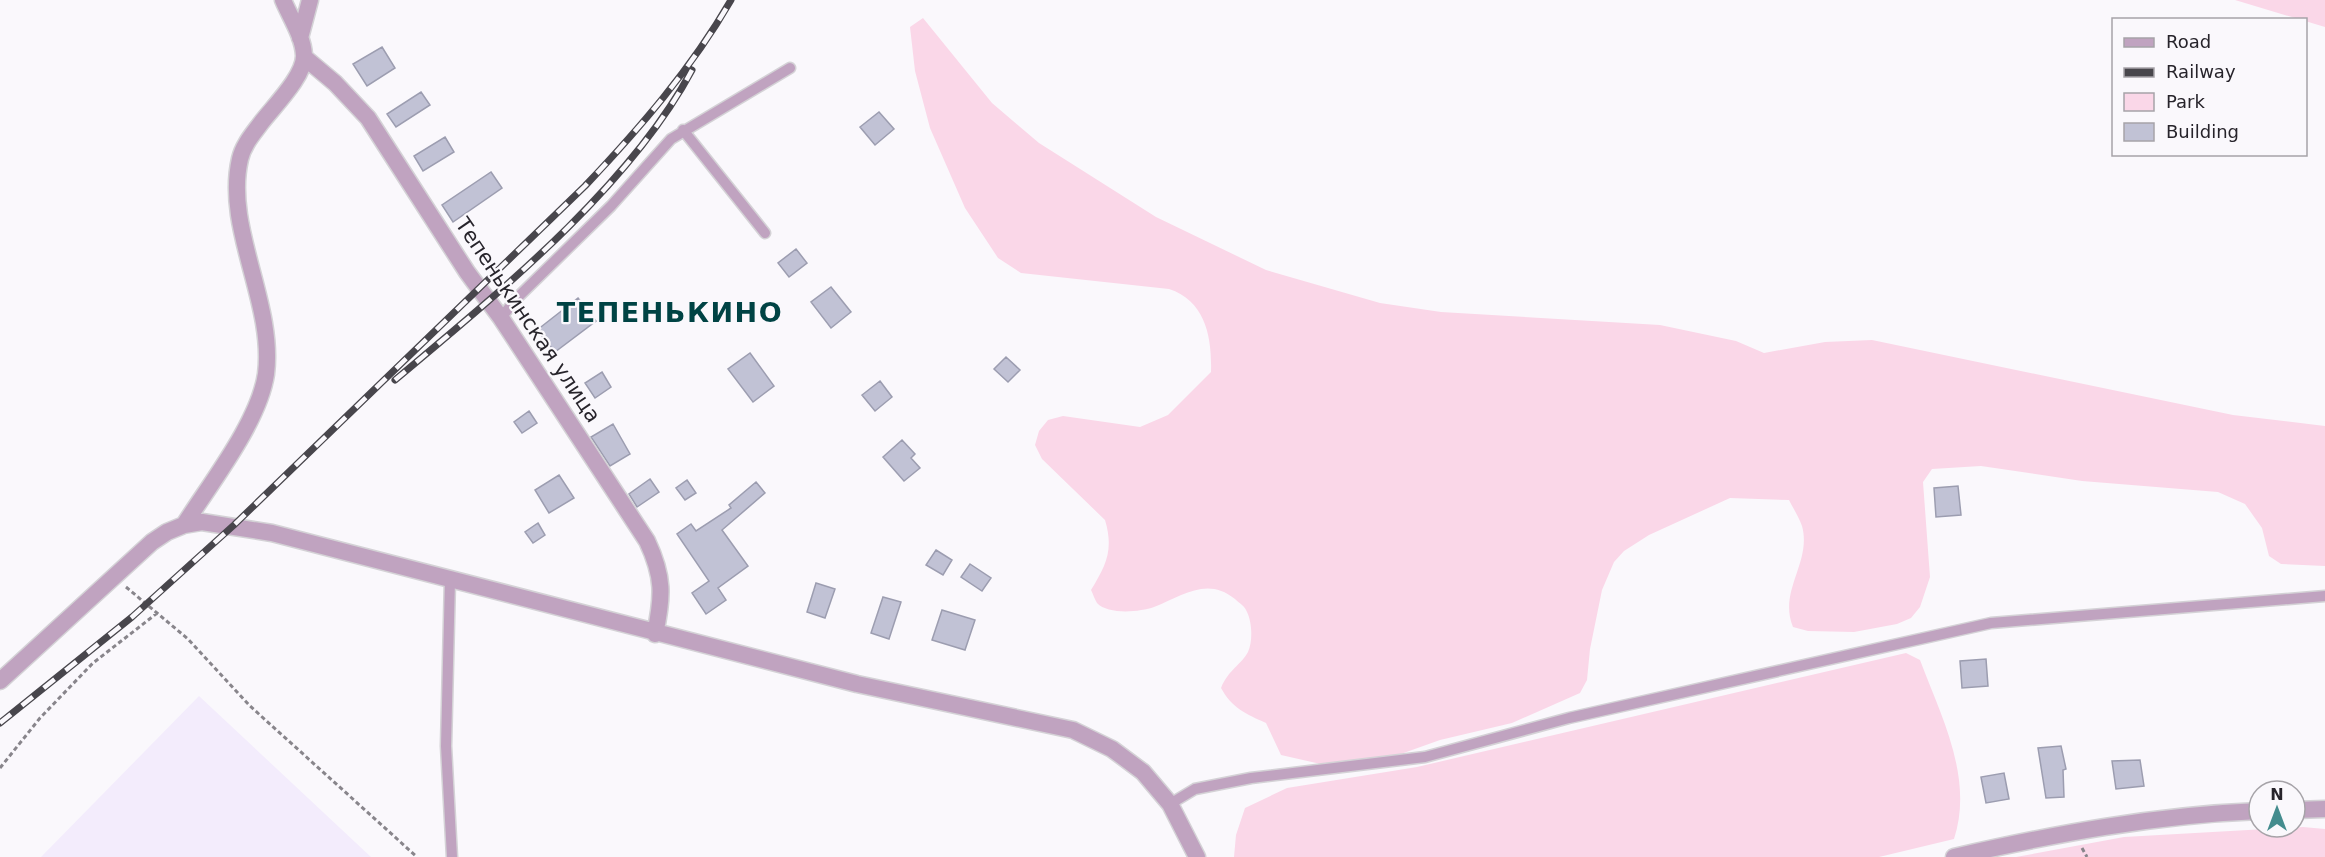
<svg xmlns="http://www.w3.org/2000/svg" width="2325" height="857" font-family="'DejaVu Sans',sans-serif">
	<rect width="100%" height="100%" fill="#faf8fc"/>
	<!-- built -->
	<path fill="#f3ecfc" d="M199 696 371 857H41Z"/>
	<!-- green -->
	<path fill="#fad7e8" d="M2235 0H2325V27Z
		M923 18 992 103 1039 143 1156 217 1266 270 1380 303 1441 312 1660 325 1736 341 1764 353 1825 342 1872 340 2233 415 2325 426V566L2281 564 2269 556 2262 528 2245 504 2218 492 2082 481 1981 466 1932 469 1923 482 1930 577 1920 607 1911 618 1897 624 1854 632 1808 631 1793 627C1778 591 1812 562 1802 526 1799 517 1793 508 1789 500L1730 498 1649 535 1624 551 1614 562 1602 590 1590 649 1587 680 1580 693 1512 723 1440 740 1384 760 1325 765 1281 755 1266 723C1246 714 1232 708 1221 688 1229 669 1241 665 1248 652 1253 641 1252 622 1247 612 1245 606 1239 603 1235 599 1207 576 1182 596 1154 607 1140 612 1108 615 1097 603 1095 600 1093 594 1091 590 1106 565 1114 550 1105 520L1042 459 1035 445 1039 431 1048 420 1063 416 1140 427 1168 415 1211 372C1212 338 1206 301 1169 289L1021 273 998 258 965 208 930 128 915 71 910 27Z
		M1906 653 1920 660C1941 716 1974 778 1954 839L1879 857H1234L1236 835 1245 808 1287 788 1417 767Z
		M2303 827 2325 829V857H2016L2124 837Z"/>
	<!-- building -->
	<path fill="#c1c2d5" stroke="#9c9db0" stroke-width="1.5" d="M382 47 395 68 367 86 353 64Z
		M421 92 430 105 396 127 387 114Z
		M879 112 894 129 875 145 860 127Z
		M445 137 454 152 423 171 414 156Z
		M491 172 502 188 453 222 442 205Z
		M796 249 807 263 789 277 778 263Z
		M831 287 851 312 831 328 811 302Z
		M578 298 596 321 555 352 537 330Z
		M750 353 774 386 753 402 728 369Z
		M1006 357 1020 370 1008 382 994 369Z
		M602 372 611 387 595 398 585 383Z
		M880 381 892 397 875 411 862 395Z
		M529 411 537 423 522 433 514 422Z
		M613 424 630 454 610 466 591 437Z
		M902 440 915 454 911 458 920 468 904 481 883 457Z
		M559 475 574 498 549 513 535 490Z
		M650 479 659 492 637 507 629 494Z
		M687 480 696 493 685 500 676 488Z
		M756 482 765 493 722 530 748 566 718 588 726 600 706 614 692 593 709 581 677 534 691 524 696 531 731 508 729 505Z
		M1958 486 1961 515 1936 517 1934 488Z
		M538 523 545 535 533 543 525 532Z
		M936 550 952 560 943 575 926 565Z
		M970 564 991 578 982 591 961 577Z
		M816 583 835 589 825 618 807 612Z
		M883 597 901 602 889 639 871 633Z
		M942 610 975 620 965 650 932 640Z
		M1986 659 1988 686 1962 688 1960 661Z
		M2061 746 2066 769 2063 770 2064 797 2046 798 2038 748Z
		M2140 760 2144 786 2116 789 2112 761Z
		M2004 773 2009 799 1986 803 1981 777Z"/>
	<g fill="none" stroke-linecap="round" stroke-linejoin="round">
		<!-- service casing -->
		<g stroke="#d4d2d6" stroke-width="13">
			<path id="service" d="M683 130 765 233
				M501 318 516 299 611 206 671 139 790 68
				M450 579 446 746 452 857
				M1170 804 1195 789 1251 778 1425 757 1569 718 1991 623 2325 596"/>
		</g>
		<!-- minor casing -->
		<g stroke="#d4d2d6" stroke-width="19">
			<path id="minor" d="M300 38 310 0
				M304 57 335 83 368 118 467 272 501 318 647 541C664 577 663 596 655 634
				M184 525C210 484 259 422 266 374 275 303 224 228 240 159 243 145 253 134 261 123 273 107 305 76 304 55 303 36 290 17 283 0
				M0 681 152 542 167 532 184 525 202 522 272 533 857 684 1073 730 1112 749 1143 772 1170 804 1197 857
				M2295 810 2325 809
				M1954 857C2054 834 2156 815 2259 811"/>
		</g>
		<!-- path -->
		<path stroke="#88858b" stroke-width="3" stroke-dasharray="4.5 3" stroke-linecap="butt" d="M126 587 188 639 250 706 417 857
			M0 768 40 718 93 663 156 614
			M2082 848 2087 857"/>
		<!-- service -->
		<use href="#service" stroke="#c0a3c0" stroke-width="10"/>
		<!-- minor -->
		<use href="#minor" stroke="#c0a3c0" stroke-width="16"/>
		<!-- rail casing -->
		<g stroke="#48464c" stroke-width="7">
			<path id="rail" d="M395 380C496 295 629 188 692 70
				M0 723 132 617 234 525 585 186C639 129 692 68 731 0"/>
		</g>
		<!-- rail -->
		<use href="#rail" stroke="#faf8fc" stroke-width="4.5" stroke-dasharray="14" stroke-linecap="butt"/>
	</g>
	<g text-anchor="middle" stroke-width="4.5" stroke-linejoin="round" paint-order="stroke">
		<!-- street labels -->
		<g font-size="21" fill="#27242b" stroke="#faf8fc">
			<text transform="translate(528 320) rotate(56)" y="7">Тепенькинская улица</text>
		</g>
		<!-- district labels -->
		<g font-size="27" font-weight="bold" letter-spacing="1.5" fill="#004344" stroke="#faf8fc">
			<text x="670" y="322">ТЕПЕНЬКИНО</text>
		</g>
	</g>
	<!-- legend -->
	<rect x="2112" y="18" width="195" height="138" fill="#faf8fc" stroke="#a6a3a8" stroke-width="1.5"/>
	<rect x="2124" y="38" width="30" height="9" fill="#c0a3c0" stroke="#a6a3a8" stroke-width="1.5"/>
	<text x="2166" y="48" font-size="18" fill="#27242b">Road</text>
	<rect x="2124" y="68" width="30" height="9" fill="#48464c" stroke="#a6a3a8" stroke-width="1.5"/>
	<text x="2166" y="78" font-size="18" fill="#27242b">Railway</text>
	<rect x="2124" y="93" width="30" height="18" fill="#fad7e8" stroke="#a6a3a8" stroke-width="1.5"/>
	<text x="2166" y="108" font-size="18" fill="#27242b">Park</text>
	<rect x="2124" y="123" width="30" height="18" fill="#c1c2d5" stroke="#a6a3a8" stroke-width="1.5"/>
	<text x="2166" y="138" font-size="18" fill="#27242b">Building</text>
	<!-- north arrow -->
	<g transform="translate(2277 809)"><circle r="28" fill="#faf8fc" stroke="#a6a3a8" stroke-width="1.5"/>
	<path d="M0-4.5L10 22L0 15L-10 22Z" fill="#448c8e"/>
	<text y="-9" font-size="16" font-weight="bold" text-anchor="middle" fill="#27242b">N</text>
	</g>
</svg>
